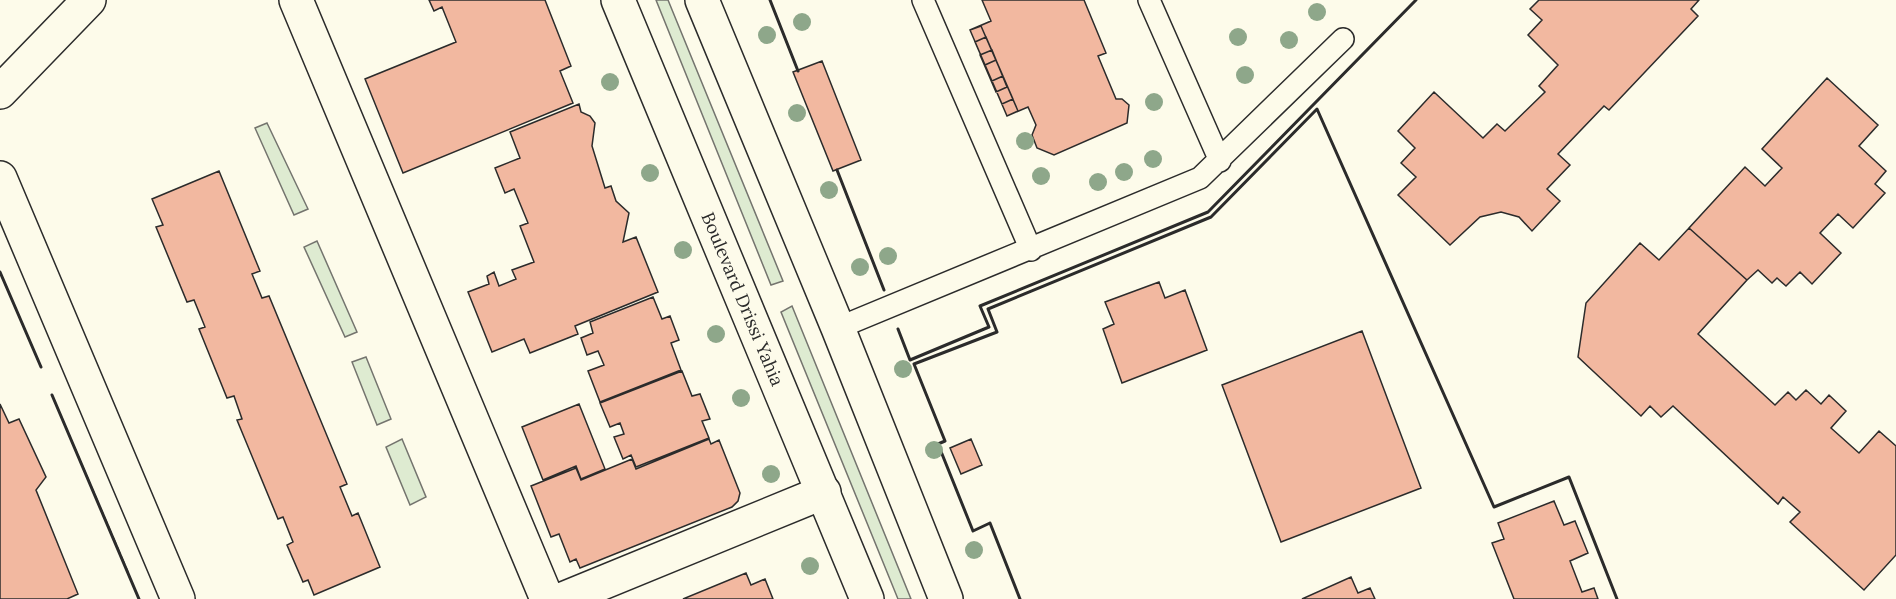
<svg xmlns="http://www.w3.org/2000/svg" width="1896" height="599" font-family="Lora,serif">
	<rect width="100%" height="100%" fill="#fdfbea"/>
	<!-- green -->
	<path fill="#deebd1" stroke="#74746e" stroke-width="1.5" d="M656 0H668L783 281 771 285Z
		M267 123 308 209 294 215 255 128Z
		M317 241 357 332 345 337 304 247Z
		M792 306 911 599H898L781 312Z
		M366 357 391 419 377 425 352 362Z
		M402 439 426 497 410 505 386 447Z"/>
	<!-- building -->
	<path fill="#f2b8a0" stroke="#2b2b2b" stroke-width="1.5" d="M429 0H545L571 66 560 71 573 103 403 173 365 79 456 42 442 7 434 11Z
		M982 0H1084L1106 53 1098 56 1116 99H1122L1129 105 1127 123 1054 155 1037 148 1032 135 1036 125 1028 107 1007 116 970 30 991 21Z
		M1539 0H1699L1691 9 1698 16 1609 110 1604 106 1558 154 1570 165 1547 189 1560 201 1532 231 1519 217 1501 212 1480 217 1450 245 1398 195 1416 177 1401 163 1415 148 1398 131 1434 92 1483 138 1497 124 1505 131 1545 92 1539 86 1558 65 1528 35 1542 20 1530 9Z
		M981 26 1018 111 1007 116 970 30Z
		M986 37 1013 99 1002 104 975 42Z
		M992 50 1007 87 996 92 980 55Z
		M996 60 1003 76 992 81 985 65Z
		M822 61 861 160 833 171 793 72Z
		M1827 78 1878 125 1859 146 1886 171 1875 184 1885 193 1853 228 1838 214 1820 233 1841 253 1812 284 1800 272 1786 286 1777 278 1772 283 1758 270 1747 280 1689 228 1745 167 1765 186 1782 168 1762 149Z
		M579 104 581 112 590 116 595 123 592 146 605 188 611 186 616 201 629 213 623 242 636 237 658 292 575 326 578 334 530 353 524 339 492 352 468 292 489 284 487 276 494 272 499 286 516 279 512 270 534 262 520 226 528 223 514 189 505 193 495 168 520 158 510 132Z
		M219 171 260 271 252 274 262 298 269 296 347 484 340 487 352 516 358 513 380 567 314 595 308 580 303 582 287 545 293 542 283 517 278 519 237 420 242 419 234 396 227 398 199 329 205 327 194 300 187 302 156 227 163 225 152 199Z
		M1689 228 1747 280 1698 334 1775 405 1788 392 1796 400 1806 390 1821 404 1829 395 1846 411 1831 428 1859 453 1879 431 1896 446V555L1864 590 1790 522 1800 512 1783 497 1778 504 1673 406 1661 417 1650 406 1641 416 1578 357 1586 303 1640 243 1659 260Z
		M1159 282 1165 298 1185 290 1207 350 1122 383 1103 329 1114 324 1105 302Z
		M653 297 662 319 670 316 679 340 671 343 681 370 600 402 588 371 604 365 598 351 587 355 581 338 593 333 590 322Z
		M1362 331 1421 488 1281 542 1222 385Z
		M682 371 692 396 700 394 710 419 702 421 709 438 636 467 631 455 623 459 614 437 624 434 620 423 610 427 600 403Z
		M0 404 9 423 19 419 46 477 36 490 78 594 67 599H0Z
		M579 404 605 469 581 479 576 466 543 480 522 427Z
		M709 439 711 444 719 440 740 493 738 501 732 507 580 568 576 559 570 562 559 534 551 537 531 486 576 468 581 480 632 459 636 469Z
		M971 439 982 465 961 474 950 448Z
		M1554 501 1564 525 1575 521 1588 553 1570 561 1582 592 1594 588 1598 599H1514L1492 543 1504 539 1498 523Z
		M746 573 751 585 765 579 773 599H683Z
		M1351 577 1358 593 1370 588 1375 599H1302Z"/>
	<g fill="none" stroke-linecap="round" stroke-linejoin="round">
		<!-- service casing -->
		<g stroke="#2b2b2b" stroke-width="24">
			<path id="service" d="M923 0 1031 250
				M1149 0 1220 161
				M838 328 1200 178 1343 39"/>
		</g>
		<!-- minor casing -->
		<g stroke="#2b2b2b" stroke-width="36">
			<path id="minor" d="M296 0 547 599
				M0 92 89 0
				M0 178 178 599
				M563 599 824 492"/>
		</g>
		<!-- secondary casing -->
		<g stroke="#2b2b2b" stroke-width="36">
			<g id="secondary">
				<path id="s1" d="M618 0 867 599"/>
				<path d="M702 0 838 328 946 599"/>
			</g>
		</g>
		<!-- service -->
		<use href="#service" stroke="#fdfbea" stroke-width="21"/>
		<!-- minor -->
		<use href="#minor" stroke="#fdfbea" stroke-width="33"/>
		<!-- secondary -->
		<use href="#secondary" stroke="#fdfbea" stroke-width="33"/>
		<!-- fence -->
		<path stroke="#2b2b2b" stroke-width="1.5" stroke-dasharray="8 3" stroke-linecap="butt" d="M770 0 798 71
			M837 170 884 290
			M0 272 41 367
			M52 395 128 572"/>
		<!-- wall -->
		<path stroke="#2b2b2b" stroke-width="3" d="M770 0 798 71
			M837 170 884 290
			M0 272 41 367
			M898 329 910 360 989 327 980 306 1208 212 1416 0
			M52 395 139 599
			M1020 599 990 523 973 531 938 444 945 441 914 364 997 332 988 309 1211 217 1317 109 1494 507 1569 477 1617 599"/>
	</g>
	<!-- trees -->
	<g fill="#8ea78a">
		<circle cx="1317" cy="12" r="9"/>
		<circle cx="802" cy="22" r="9"/>
		<circle cx="767" cy="35" r="9"/>
		<circle cx="1238" cy="37" r="9"/>
		<circle cx="1289" cy="40" r="9"/>
		<circle cx="1245" cy="75" r="9"/>
		<circle cx="610" cy="82" r="9"/>
		<circle cx="1154" cy="102" r="9"/>
		<circle cx="797" cy="113" r="9"/>
		<circle cx="1025" cy="141" r="9"/>
		<circle cx="1153" cy="159" r="9"/>
		<circle cx="1124" cy="172" r="9"/>
		<circle cx="650" cy="173" r="9"/>
		<circle cx="1041" cy="176" r="9"/>
		<circle cx="1098" cy="182" r="9"/>
		<circle cx="829" cy="190" r="9"/>
		<circle cx="683" cy="250" r="9"/>
		<circle cx="888" cy="256" r="9"/>
		<circle cx="860" cy="267" r="9"/>
		<circle cx="716" cy="334" r="9"/>
		<circle cx="903" cy="369" r="9"/>
		<circle cx="741" cy="398" r="9"/>
		<circle cx="934" cy="450" r="9"/>
		<circle cx="771" cy="474" r="9"/>
		<circle cx="974" cy="550" r="9"/>
		<circle cx="810" cy="566" r="9"/>
	</g>
	<g text-anchor="middle" stroke-width="4.5" stroke-linejoin="round" paint-order="stroke">
		<!-- street labels -->
		<g font-size="18" fill="#2b2b2b" stroke="#fdfbea">
			<text dy="6" stroke="none"><textPath href="#s1" startOffset="324">Boulevard Drissi Yahia</textPath></text>
		</g>
	</g>
</svg>
